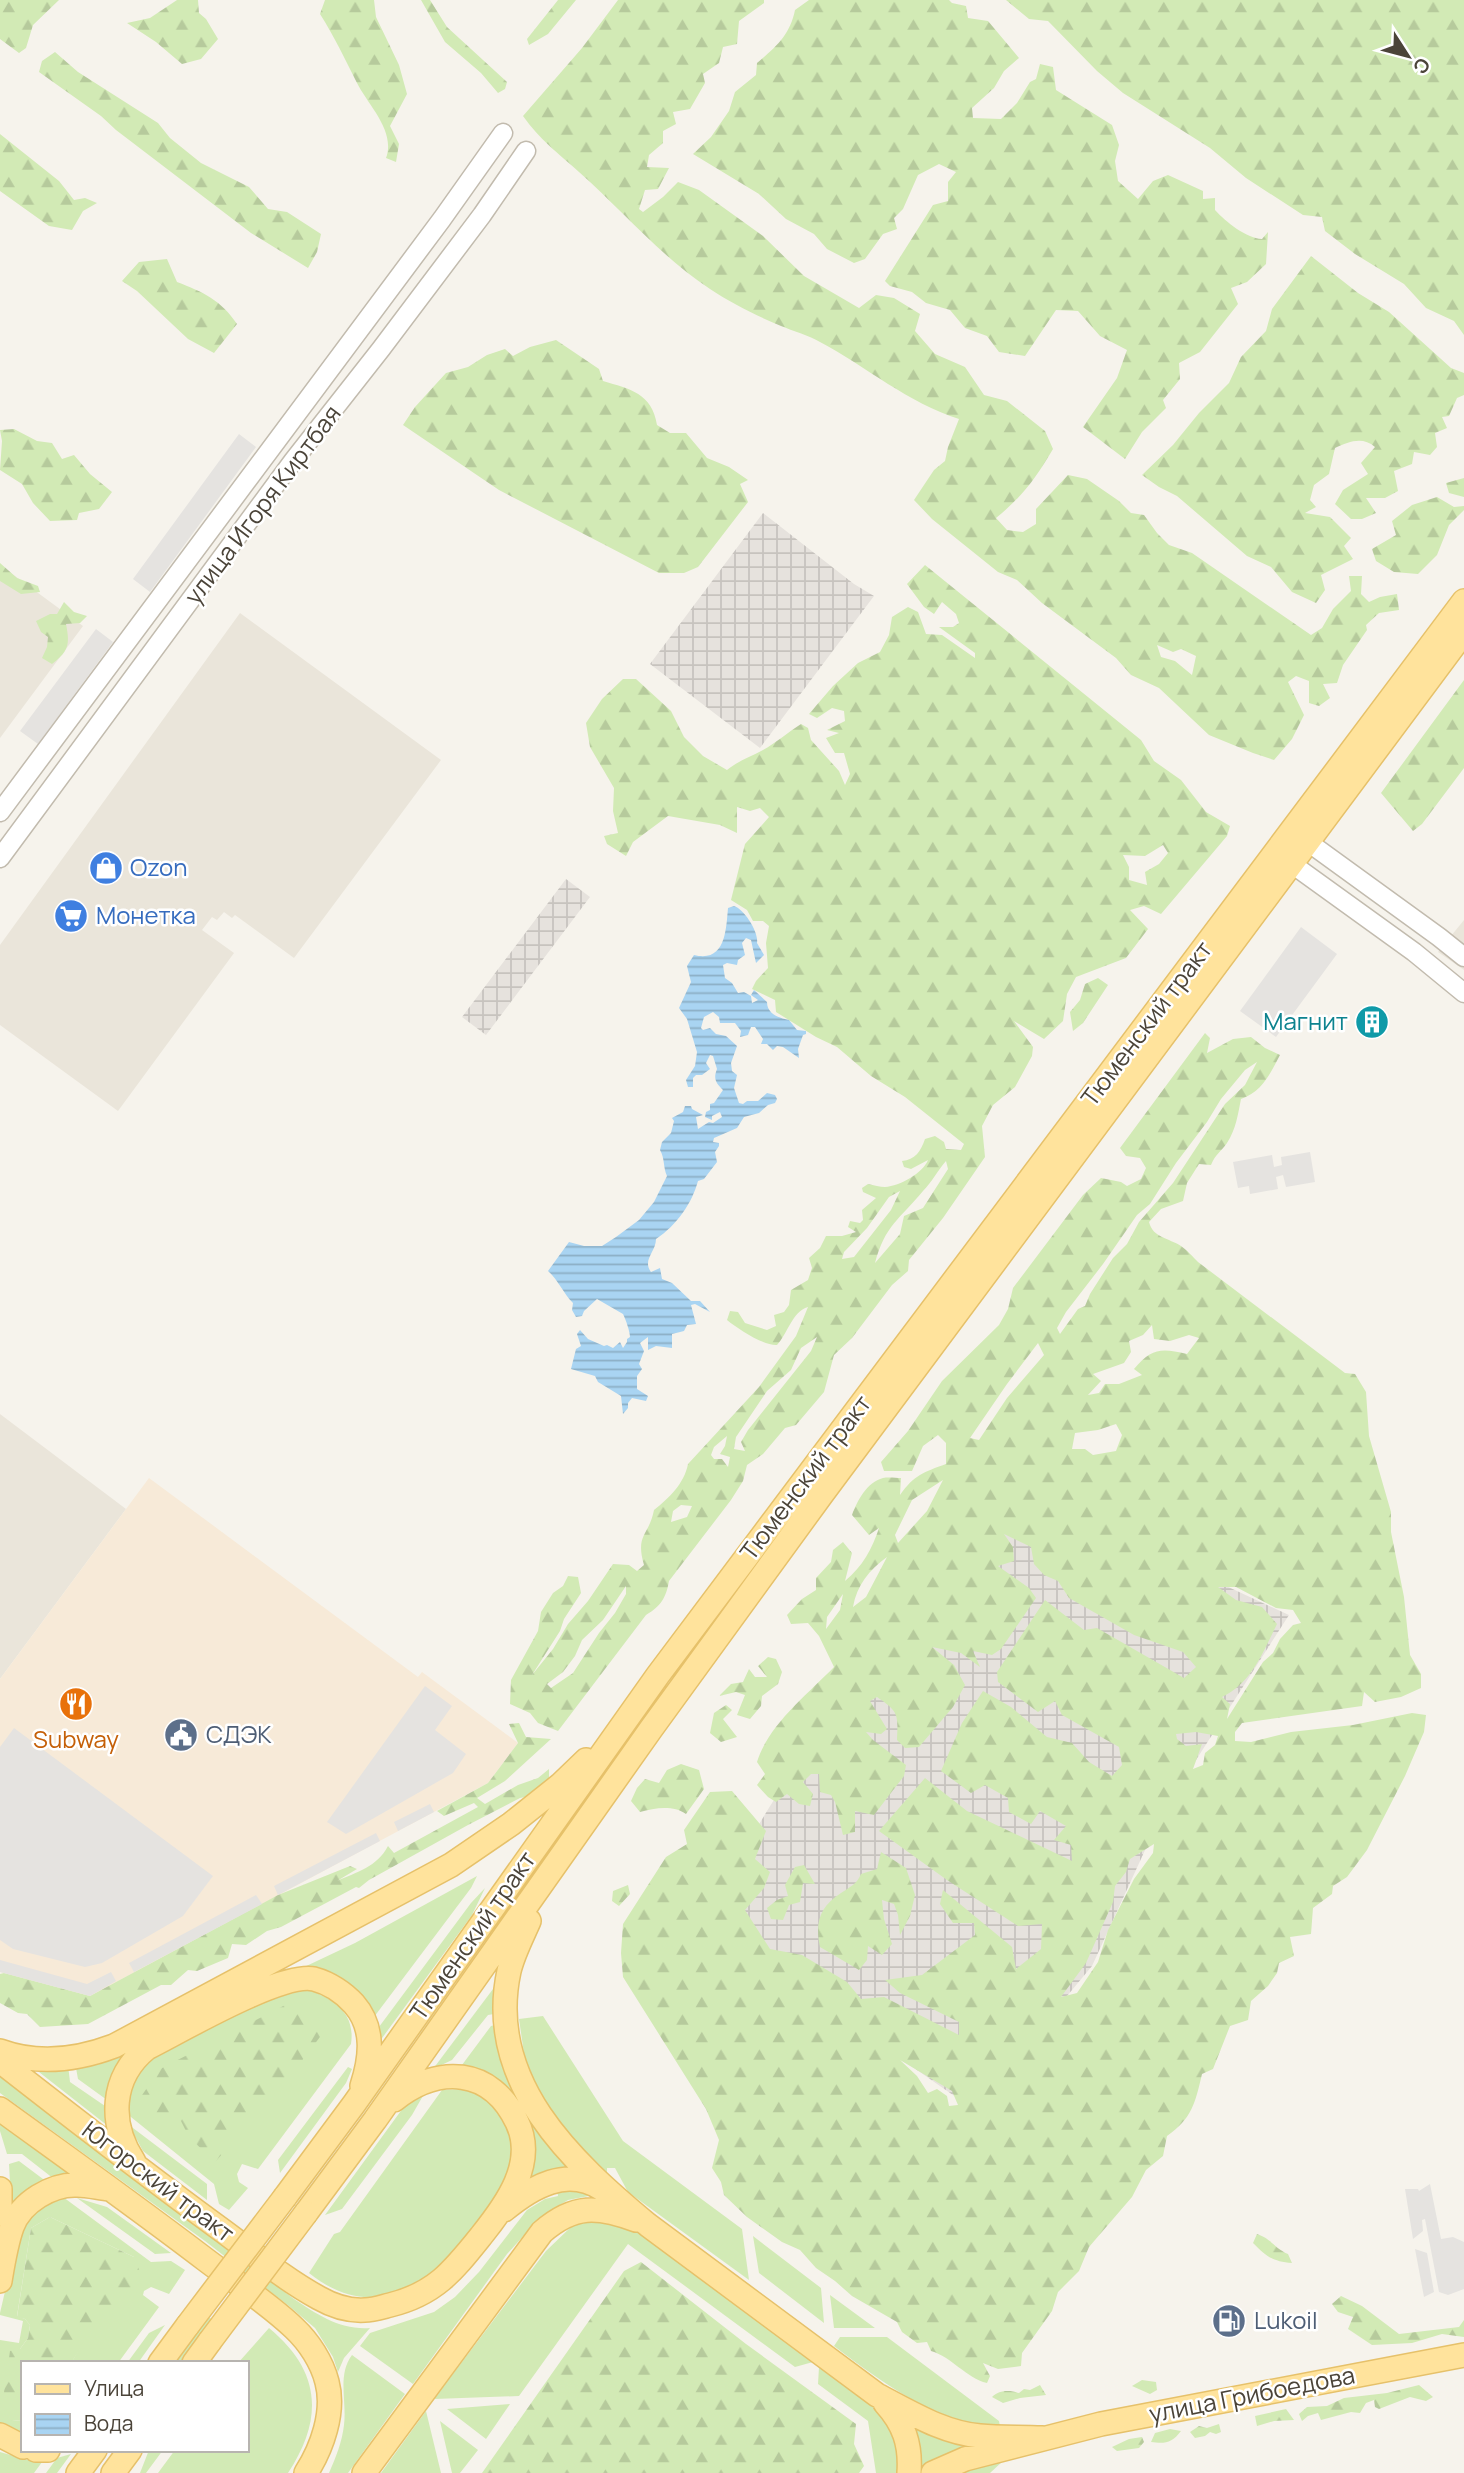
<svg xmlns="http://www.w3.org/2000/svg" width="1464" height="2473" font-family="Manrope,sans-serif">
	<defs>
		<pattern id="industrial-grid" width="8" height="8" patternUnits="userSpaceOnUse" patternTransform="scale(1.75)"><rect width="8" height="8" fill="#e6e2dd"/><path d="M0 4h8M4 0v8" fill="none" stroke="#c7c3be"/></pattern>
		<pattern id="forest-firs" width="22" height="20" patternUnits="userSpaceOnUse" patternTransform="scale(1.75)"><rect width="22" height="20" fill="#d2eab5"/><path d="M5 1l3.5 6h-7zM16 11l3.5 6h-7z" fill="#b6ca9c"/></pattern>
		<pattern id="water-rules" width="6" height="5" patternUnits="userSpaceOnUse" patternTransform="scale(1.75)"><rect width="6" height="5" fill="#a9d4f2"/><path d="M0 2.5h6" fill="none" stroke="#8caec5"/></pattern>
	</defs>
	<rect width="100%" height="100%" fill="#f6f3ec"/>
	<!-- residential -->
	<path fill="#eae5da" d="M0 565 83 626 0 738Z
		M240 613 441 760 294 958 235 915 232 918 224 912 217 920 212 917 202 930 234 953 118 1111 0 1025V945Z
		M1464 920V970L1438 952Z
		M0 1414 126 1509 0 1679Z"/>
	<!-- commercial -->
	<path fill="#f7ead8" d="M149 1478 418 1677 422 1672 518 1743 488 1783 90 1996 0 1972V1679Z"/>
	<!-- industrial -->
	<path fill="url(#industrial-grid)" d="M763 513 854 584 874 596 760 748 650 664Z
		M566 879 590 897 486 1035 462 1017Z
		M980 1472 1289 1615 1162 1813 1092 1966 973 2109 894 2054 705 1915 767 1811Z"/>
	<!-- grass -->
	<path fill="#d2eab5" d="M477 1876 471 1888 371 2021 300 1969 355 1943Z
		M485 1888 472 1915 377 2045 376 2031 471 1903Z
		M502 1977 500 2013 488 2015 452 2060 433 2069Z
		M303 1988C331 1997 356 2011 351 2044L258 2169 242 2164 237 2174 239 2182 248 2188 229 2210 219 2204 214 2184 126 2113 129 2088 147 2062 275 1990Z
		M543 2016 623 2141 742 2229 749 2280 628 2192 615 2168H607V2178L566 2137 526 2067 519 2019Z
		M499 2024 547 2143 569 2168 551 2170 523 2184 531 2146 459 2069 491 2026Z
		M128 2053 108 2089 107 2100 78 2079 76 2068 100 2064Z
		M30 2065H68L70 2082 105 2106 108 2126Z
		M348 2067 352 2069 346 2083 280 2173 278 2160Z
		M0 2076 294 2299C318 2315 340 2330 370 2328L344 2358 338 2372 333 2357 315 2328 289 2306 205 2241 0 2093Z
		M463 2089C469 2091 477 2093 483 2096 508 2110 521 2150 509 2176 501 2194 484 2212 472 2228 461 2242 442 2271 428 2281 422 2285 414 2287 408 2289 369 2304 341 2298 309 2273L334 2234 340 2232 442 2090Z
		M424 2094 412 2115 342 2209 325 2215 403 2108 411 2101Z
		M0 2120 75 2176 54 2179 22 2154H7L0 2131Z
		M129 2125 207 2184V2200L143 2151Z
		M19 2161 47 2182 14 2202 11 2201 9 2164Z
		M568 2188 594 2195 568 2200 545 2214 526 2233 507 2254 413 2384 360 2346 370 2333 434 2312 455 2297 479 2272 527 2210 545 2199 558 2196 557 2190Z
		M63 2197 151 2262 171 2261 185 2270 169 2294 151 2287 144 2291 143 2295 159 2307 118 2363H71L134 2257 50 2217 31 2228 17 2316 25 2319 30 2325 28 2338 20 2349 12 2421 23 2420V2438L0 2425V2340L19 2343 23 2321 0 2315V2313L19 2231 28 2215Z
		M77 2198 107 2207 171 2253 155 2254Z
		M585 2221 619 2222 641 2234 813 2362 795 2367 628 2244 519 2396 434 2399 546 2251 573 2225Z
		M753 2236 821 2288 824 2323 759 2273Z
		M830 2295 875 2328H834Z
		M207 2316 213 2320 181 2363H173Z
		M165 2325 138 2363H127L149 2333Z
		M269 2328C321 2371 324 2418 288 2473H158L175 2450H247V2363H238Z
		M840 2337H887L999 2421 1000 2427C937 2424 883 2383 834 2346Z
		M352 2355 405 2394 348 2473H329C336 2457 342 2442 344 2425 347 2401 337 2375 352 2355Z
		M819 2367C836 2380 892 2415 896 2435 899 2447 898 2461 899 2473H876L868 2421 818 2384Z
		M510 2404 486 2439 447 2409Z
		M426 2411 441 2473H381Z
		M906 2419 978 2445 923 2473H917Z
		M440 2421 478 2450 460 2473H452Z
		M149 2450H163L146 2473H140Z
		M0 2452 28 2460 45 2458 34 2473H0Z
		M71 2454 57 2473H46L57 2458Z
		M1003 2461 990 2473H960Z"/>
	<!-- forest -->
	<path fill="url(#forest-firs)" fill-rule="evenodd" d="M0 0H59L33 25 26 48 19 53 0 39Z
		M177 0H198L199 13 206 19 218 39 201 59 182 64 156 42 127 23 150 18Z
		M325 0H374L376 17 399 65 407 94 390 126 399 144 396 162 386 158C396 131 368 105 357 83 345 59 334 36 320 14Z
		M421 0H430L447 27 507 82 505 89 498 93 481 73 445 42Z
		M558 0H576L548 34 529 45 527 39Z
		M618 0H764V3L739 21 737 44 723 47 719 63 703 74 705 83 690 109 673 112 676 124 663 131V143L649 155 647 167 669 168 658 189 645 190 639 209 643 212 663 197 678 182 699 190 763 236 804 276 859 308 876 295 894 298 920 314 915 331 935 354 965 367 984 395 1007 401 1045 431 1053 449C1036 478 1023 496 996 518L1007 530 1023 532 1036 524V509L1068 475 1087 479 1119 501 1131 513 1144 515 1157 533 1169 545 1192 553 1311 635 1322 628 1333 609 1351 591 1349 576H1362L1361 594 1369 602 1380 597 1397 594 1399 610 1379 613 1366 625 1367 630 1343 665 1337 683 1323 684 1330 698 1319 706 1309 703V681L1296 676 1288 682 1304 715 1292 739 1274 760 1253 753 1209 735 1159 688 1131 675 1116 658 1042 603 1017 580 998 572 932 519 914 500 934 470 945 461 948 447 959 419C908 403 867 367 820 342 808 335 793 331 781 326 757 316 731 303 710 289 660 256 623 211 579 172 557 152 540 140 523 116L582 48ZM1157 645 1173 652 1181 649 1196 656 1192 675 1175 661 1161 657Z
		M809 0H949L952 3 966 6 968 18 988 21 1019 58 1004 71 994 88 972 108 973 118 1001 119 1017 103 1030 82 1036 79 1040 64 1053 67 1056 90 1112 125 1119 145 1115 161 1118 181 1138 199 1153 181 1168 175 1203 191V199L1215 198V210C1226 222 1246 238 1262 239L1268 232 1266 264 1247 282 1231 288 1238 304 1200 352 1179 363 1180 379 1163 400 1166 408 1142 432 1125 459 1083 427 1117 378 1127 350 1100 336 1078 311 1056 310 1025 356 999 352 987 336 965 328 950 310 926 303 912 292 890 286 885 281 933 205 948 201V182L956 172 939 164 918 175 903 209 894 218 897 229 883 234 865 259 854 263 827 249 814 234 786 219 759 194 693 154 711 137 729 111 735 92 756 75 757 63C776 47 790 35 795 10Z
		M1006 0H1464V335L1454 321 1426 308 1404 284 1355 254 1325 231 1322 217 1303 215 1246 178 1210 148 1123 93 1097 71 1048 21 1029 19Z
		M55 52 78 72 158 123 170 138 201 163 249 187 268 209 287 212 321 234 317 252 308 268 251 233 116 130 101 116 39 72 42 61Z
		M0 134 59 181 74 200 85 198 97 203 83 211 72 230 49 226 0 191Z
		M1311 256 1358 293 1389 312 1451 368 1464 373V395L1457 398 1449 416 1442 417 1447 428 1435 433 1437 447 1430 455 1414 452 1412 464 1394 471 1398 491 1385 498H1366L1376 513 1362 519H1351L1335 504 1343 490 1368 474 1361 463 1375 447C1362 436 1349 442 1335 448L1329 474 1314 485 1310 500 1316 507 1305 513 1330 517 1351 538 1344 546 1353 559 1321 575 1325 590 1316 603 1292 592 1271 567 1247 556 1177 496 1159 487 1142 475 1173 445 1199 413 1229 383 1241 357 1266 331 1272 309Z
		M167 259 177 282C203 292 221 300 237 324L214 353 188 339 137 291 122 281 139 262Z
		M556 340 599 369 603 381C630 389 652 393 657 425L670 433H686L707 458 729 467 748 480 740 484 748 502 698 567 684 573H659L499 490 403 425 415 407 446 373 468 367 487 355 505 349 513 356 530 347Z
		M14 429 37 441 52 443 62 459 74 455 90 474 112 492 99 509 79 513 77 520 50 521 33 503 22 484 0 470 2 441 0 430Z
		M1464 478V497L1449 493 1446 483Z
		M1437 497 1454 507 1464 506V510L1449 525 1437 555 1418 574 1394 572 1376 561 1372 549 1396 535 1392 521 1412 505Z
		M0 563 17 578 38 586 40 592 21 594 0 581Z
		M925 565 1141 740 1154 761 1181 780 1206 812 1230 826 1227 836 1161 914 1144 906 1130 910 1148 929 1126 958 1076 977 1067 994 1063 1021 1044 1039 1014 1021 1033 1047 1032 1056 1015 1087 993 1105 982 1126 985 1157 943 1218 909 1260 908 1271 892 1285 852 1338 834 1355 824 1392 796 1425 785 1428 763 1454 747 1465 743 1481 731 1500 669 1581C666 1598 661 1606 646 1615L558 1731 538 1723 530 1713 510 1704 511 1680 538 1631 541 1612 553 1593 563 1586 568 1576 578 1577 581 1593 564 1619 560 1631 532 1675 553 1649 568 1624 588 1601 613 1564 629 1565 637 1571 644 1565C635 1534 649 1536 654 1510 669 1498 684 1484 688 1464L759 1387 796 1336 808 1307C792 1312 788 1333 777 1345 764 1346 738 1329 727 1320L730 1311 738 1312 745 1323 767 1330 776 1326 774 1315 784 1312 789 1305 791 1290 808 1280 812 1268 809 1258 820 1248 826 1236H842L856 1232 848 1227 850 1221 860 1223 863 1220 862 1210 876 1198 863 1192 862 1188 868 1184C874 1185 880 1187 885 1187 900 1186 923 1173 928 1160L911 1169 904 1167 902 1161C915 1160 921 1151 925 1139L935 1136 944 1142 946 1149 961 1150 964 1144 905 1097 871 1076 837 1047 816 1037 776 1012 775 1000 752 989 756 981 768 968 766 943 769 926 763 921H753L747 910 731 900 745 844 769 817 760 808 750 811 737 807V833L720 825 668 816 633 842 626 856 607 844 604 836 618 833 613 811 614 788 590 747 586 723 602 699 623 679H636L671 711 684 737 703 756 727 770C738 761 750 757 763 750 776 743 788 732 801 724L808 728 811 740 839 771 845 785 850 774 844 753H835L826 738 839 733 827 730 845 721 844 711 832 708 817 718 809 714 833 686 858 663 880 652 889 635 892 617 908 607 918 612 926 634 942 635 975 658V653L939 627H953L959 623 956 614 942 602 934 614 924 607 907 584ZM1163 845 1168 853 1159 864 1145 872 1147 885 1129 880V867L1123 855 1145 856ZM946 1161 948 1169 923 1208 904 1216 900 1234 875 1263C885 1225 900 1219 923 1191 932 1182 938 1170 946 1161ZM900 1191 891 1210 854 1257 842 1259 844 1252 867 1228 889 1197ZM817 1337 811 1351 748 1430 741 1442 745 1451 734 1449 736 1437 767 1391 791 1370 801 1348ZM727 1436 725 1446 720 1454 730 1457 728 1467 722 1459H714L711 1455 714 1447ZM681 1505 692 1506 687 1517 671 1522 673 1511ZM626 1586V1594L615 1613 599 1633 573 1673 551 1688 547 1684 563 1672 575 1656 582 1640 603 1620Z
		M64 602 74 612 87 616 80 623 66 624C70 644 69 651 52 664L42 658 47 647 48 637 41 632 36 621 50 614H57Z
		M1464 680V768L1422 824 1413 831 1381 793Z
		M1098 978 1108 985 1083 1023 1073 1031 1070 1012 1080 1000 1085 984Z
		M1205 1033 1210 1038 1207 1053 1233 1039 1251 1037 1265 1048 1280 1055C1270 1074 1262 1092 1241 1099 1238 1114 1236 1129 1227 1143 1221 1152 1216 1153 1211 1165L1199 1164 1187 1183 1183 1201 1161 1209 1149 1222C1153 1238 1169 1238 1181 1246 1187 1250 1193 1257 1198 1262L1345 1373 1355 1374 1366 1392 1369 1436 1391 1512V1532L1404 1597 1410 1655 1421 1674V1688L1401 1697 1375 1702 1364 1692 1362 1706 1242 1723 1235 1732V1741L1251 1742 1291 1732 1353 1725 1412 1713 1426 1715 1424 1732 1405 1776 1367 1850 1347 1877 1333 1886 1332 1894 1313 1908 1311 1934 1290 1937 1294 1956 1279 1963 1277 1973 1268 1986 1251 2001 1248 2020 1230 2026 1213 2069 1202 2074C1195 2104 1192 2118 1167 2136L1163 2156 1146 2170 1132 2197 1089 2247 1079 2271 1058 2292 1052 2311 1022 2353 1021 2366 998 2369 983 2363 990 2376 987 2383C966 2378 952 2357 931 2351L927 2342 917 2343 902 2332 897 2322 852 2296 835 2281 816 2268 800 2250 782 2242 747 2217 724 2195 721 2182 712 2168 719 2140 706 2109 623 1977 621 1953 623 1924 666 1857 687 1844 684 1830 710 1792 732 1791 766 1831 755 1859 770 1872 764 1888 745 1910 770 1949 802 1955 847 1982 861 1999 884 1997 959 2035V2022L900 1993 885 1980 922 1975 975 1935 974 1923H953L940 1904 943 1890 1012 1947 1016 1969 1041 1949 1042 1924 1018 1926 947 1880 879 1831 925 1778 967 1811 1072 1861 1071 1845 1054 1840 1066 1826 1040 1811 1031 1824 1009 1812 1008 1798 985 1785 971 1793 941 1771 962 1723 983 1691 1011 1707 1047 1737 1072 1743 1089 1762 1112 1776 1122 1765 1119 1747 1062 1715 1055 1701 1038 1712 998 1682 997 1672 1045 1600 1084 1630 1097 1628 1184 1678 1196 1667 1183 1652 1134 1635 1069 1598 1058 1581 1044 1575 1034 1564 1031 1547 1004 1534 1013 1547 1014 1561 998 1566 1029 1588 1036 1598 1001 1649 992 1655 973 1651 980 1667 961 1653 932 1647 954 1665 965 1685 953 1707 919 1747 905 1748 897 1740C898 1714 899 1712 877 1697L870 1701 887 1729 881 1734 866 1732 873 1740 906 1765 904 1776 874 1815 855 1811V1832L843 1835 835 1802 831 1795 820 1792 819 1774H811L803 1782 813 1794 810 1806 799 1804 787 1794 776 1802 768 1797 757 1785 765 1774 757 1762C769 1724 807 1695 834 1667L819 1636 808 1623 791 1624 787 1615 802 1599 816 1590V1578L831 1562 833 1550 843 1542 852 1553 845 1581C863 1566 872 1549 879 1528L869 1535 852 1515C857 1501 867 1482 883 1478 888 1477 896 1478 901 1478L900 1495C914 1475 924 1472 946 1464V1443L938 1435 923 1446 912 1471H884L881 1462 908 1431 942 1381 999 1325 1008 1309 1013 1288 1083 1195 1101 1178 1121 1182 1127 1186 1141 1179 1146 1168 1140 1158 1126 1156 1120 1148ZM1257 1062 1245 1085 1225 1104 1173 1183 1139 1222 1127 1244 1113 1258 1090 1294 1085 1306 1078 1309 1060 1334 1057 1328 1066 1312 1103 1264 1137 1215 1150 1204 1176 1163 1207 1122 1221 1099 1245 1070ZM1152 1325 1154 1339 1170 1341 1189 1335 1199 1338 1187 1354C1161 1348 1152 1348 1134 1369L1142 1375 1119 1384H1105L1099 1393 1088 1395 1101 1381 1093 1374 1124 1363 1131 1352 1129 1341 1143 1335ZM1038 1343 1044 1355 1007 1398 979 1440 970 1438 1007 1384ZM1116 1424 1122 1435 1116 1451 1093 1455 1085 1449H1072L1075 1433 1098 1430ZM943 1480 927 1511 898 1543 895 1535 912 1500ZM887 1557 866 1597 853 1607C857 1585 869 1570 887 1557ZM1218 1587H1236L1276 1608 1293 1610 1301 1623 1293 1625 1280 1639 1273 1653 1263 1662 1227 1719 1230 1704 1222 1697C1252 1683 1263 1652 1277 1624L1262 1607 1236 1600ZM843 1594 840 1610 826 1629 827 1617ZM1196 1732 1218 1736 1215 1745 1205 1753 1203 1765 1193 1769 1202 1744 1186 1746 1177 1739 1176 1734ZM1154 1844 1153 1853 1134 1879 1108 1930 1098 1962 1077 1993 1061 1997 1086 1963 1113 1902 1115 1886 1126 1872 1130 1859ZM900 2060 952 2091 958 2105 949 2106 947 2096 937 2089 928 2093 917 2076Z
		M768 1657 776 1659 782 1672 778 1684 762 1696 761 1706 750 1719 737 1715 745 1695 736 1692 719 1696 731 1684 743 1682 749 1669 755 1677H767L758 1666Z
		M726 1705 732 1710 723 1719 737 1737 721 1742 710 1733 714 1713Z
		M519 1723 526 1737 551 1739 505 1781 477 1798 485 1804 518 1785 538 1778 549 1769V1778L535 1795 520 1798 468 1825 369 1880 359 1888 356 1887 281 1927 267 1931 246 1945 232 1944 228 1958 197 1971 188 1970 171 1985H161L88 2024 40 2027 27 2014 18 2013 0 2003V1974L4 1973 90 1996 278 1895 350 1866 357 1869 337 1881C357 1872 377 1867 388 1846L394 1853 478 1807 474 1803 444 1816 437 1811 488 1783 518 1743 509 1724Z
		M681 1764 699 1770 704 1789 686 1814C673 1805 655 1808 640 1812L631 1801 637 1788 645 1779 659 1783 667 1770Z
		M881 1852 906 1868 915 1895 910 1916 900 1935 898 1915 894 1904 882 1900 884 1919 892 1944 882 1955 868 1946 867 1960 859 1970 820 1947C815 1923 819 1907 841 1893 851 1886 856 1885 861 1874L877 1869Z
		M804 1865 815 1884 803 1883 800 1902 789 1905 783 1920 771 1919 767 1908 777 1900 788 1896 785 1885 795 1867Z
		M628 1885 630 1894 619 1906 612 1901 613 1891Z
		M291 2002 326 2029 279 2091 215 2162 189 2137 178 2115 155 2113 138 2101 160 2069Z
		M50 2217 134 2257 142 2277 86 2340 71 2363H23V2420L12 2421 3 2399 10 2351 20 2349 28 2338 30 2325 25 2319 17 2317 31 2228Z
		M1257 2234C1272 2239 1274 2248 1288 2254L1292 2263C1273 2262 1266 2256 1253 2243Z
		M641 2262 746 2344 856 2424 854 2444 864 2466 859 2473H482L624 2271Z
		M1341 2296 1362 2306 1399 2334 1459 2327 1464 2320V2337L1442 2334 1412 2343 1372 2345 1348 2329 1353 2317 1338 2312 1332 2304Z
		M1142 2380 1156 2382 1157 2390 1150 2394 1132 2386Z
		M1040 2385 1046 2395 1020 2398 1003 2403 992 2397C999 2390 1010 2390 1019 2393L1024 2389 1030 2390Z
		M1419 2385 1433 2397 1426 2401 1410 2397 1379 2409 1375 2407 1374 2400 1366 2403 1360 2413 1351 2412 1321 2420 1318 2413 1308 2416 1302 2421 1299 2414 1307 2407 1327 2406 1344 2398 1387 2393Z
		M1286 2409 1294 2420 1274 2421 1257 2426 1255 2416Z
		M1219 2424 1221 2432 1216 2434 1210 2432 1205 2436 1195 2438 1190 2432 1199 2426 1207 2428Z
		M1170 2429 1181 2431C1172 2443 1165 2444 1151 2442L1155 2433Z
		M1142 2437 1144 2442 1139 2448 1117 2451 1112 2447 1129 2439Z"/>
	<!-- parking -->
	<path fill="#e5e3e0" d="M239 434 256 447 150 592 133 579Z
		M96 629 113 642 38 744 20 731Z
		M1301 927 1337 954 1276 1037 1240 1011Z
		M1310 1152 1315 1182 1286 1187 1283 1175 1276 1177 1278 1189 1250 1194 1249 1186 1238 1188 1233 1162 1272 1155 1274 1167 1282 1165 1281 1157Z
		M425 1686 452 1706 435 1730 466 1754 453 1773 346 1834 327 1822Z
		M14 1728 213 1876 183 1916 102 1963 85 1967 13 1949 0 1940V1747Z
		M430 1804 434 1812 398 1831 394 1822Z
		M376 1833 380 1841 278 1895 274 1886Z
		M256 1895 262 1904 134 1972 129 1963Z
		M0 1960 87 1984 111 1972 116 1981 90 1996 0 1972Z
		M1430 2184 1441 2239 1453 2237 1464 2242V2289L1448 2295 1439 2292 1425 2219 1422 2220 1423 2231 1413 2239 1405 2189H1418L1419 2191Z
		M1415 2249 1427 2253 1434 2292 1424 2297Z"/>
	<!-- water -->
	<path fill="url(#water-rules)" d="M734 906C744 909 759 932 757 943L764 955 756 963 751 940 746 938 742 943 745 955 738 960 737 965 727 963 723 965 725 978 732 983 738 993 744 992 751 996 752 1003 758 1000 751 995 754 990 767 1002C767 1014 779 1018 789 1020L797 1030 806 1031V1034L803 1035 798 1049 799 1058 783 1047 777 1046 773 1050 767 1044H761L763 1039 755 1027H751L748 1035 740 1037 741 1031 735 1023H720L719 1017 713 1012 704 1017 701 1028 703 1030 710 1028 716 1034 726 1036 737 1046 731 1063 732 1071 737 1075 734 1088 739 1103 743 1104 747 1101H758L767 1093 775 1095 777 1099 775 1103 768 1105 759 1113 744 1117 737 1128 714 1138 713 1142 719 1143V1146L715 1152 717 1162 704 1179 698 1181C692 1203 677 1225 656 1239 656 1252 642 1260 651 1272L660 1268 662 1279 672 1283 691 1301H700L710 1312 695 1304 691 1305 696 1324 687 1325 684 1331 672 1334V1348L656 1346 648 1350V1337L640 1343 644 1351 639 1364 642 1369 637 1376V1389L648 1396 646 1401 632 1398 628 1403V1408L623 1414 621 1396 598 1382 595 1376 571 1369 576 1349 581 1346 577 1334 580 1330 588 1339 604 1346 607 1345 613 1348 620 1342 623 1348 627 1342V1339L630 1337C630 1332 626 1320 623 1314L597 1299 584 1311 582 1316 576 1317 572 1310 573 1303C563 1293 559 1281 548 1271L569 1242 584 1246H602L616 1237 639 1220 654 1202 667 1176C663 1167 665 1159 660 1150L662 1142 671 1133 674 1121 672 1118 683 1112 685 1106H691L692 1109 703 1115 696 1117 698 1129 709 1122 713 1123 722 1117 720 1112 712 1116V1120L705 1117 706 1112 710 1110V1104L714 1103 723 1090C716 1083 713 1079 717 1069L713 1056 710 1055 706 1063 710 1069 702 1075H696L693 1078V1087H688L686 1080 695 1066 697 1052 687 1019 679 1008 691 982 687 966 694 955C726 963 726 929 728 908Z"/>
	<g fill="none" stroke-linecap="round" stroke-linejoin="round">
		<!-- minor casing -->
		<g stroke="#c2bbae" stroke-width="21">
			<path id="minor" d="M0 812 442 219 503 133
				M1308 842 1439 937 1464 957
				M0 858 293 461 381 349 482 215 526 151
				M1292 864 1414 952 1464 993"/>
		</g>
		<!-- major casing -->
		<g stroke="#e6c16a" stroke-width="26">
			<path id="major" d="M529 1921C522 1937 513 1954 509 1971 485 2082 571 2161 648 2225L877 2395C910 2412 943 2433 980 2436 1000 2438 1021 2437 1042 2438
				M0 2051C38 2065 77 2060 114 2046L451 1865 511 1824 560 1785 586 1760
				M0 2061C73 2118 145 2174 219 2228 252 2252 284 2279 319 2298 333 2306 349 2311 365 2310 373 2310 382 2307 390 2305 435 2294 453 2271 481 2236 506 2205 537 2163 517 2122 491 2067 438 2065 394 2100
				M0 2109C69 2159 138 2208 206 2260 235 2282 268 2303 294 2328 309 2342 322 2362 327 2382 335 2412 322 2448 306 2473
				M134 2162C109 2124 110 2078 147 2048 181 2031 281 1972 314 1979 329 1983 344 1993 354 2004 375 2028 371 2058 362 2086
				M0 2189V2214
				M285 2197 354 2104 658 1675 1464 601
				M504 2210C532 2187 567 2166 602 2189
				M306 2213 375 2120 651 1729 822 1494 1464 632
				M0 2281C3 2263 6 2244 12 2227 21 2202 52 2184 77 2185 88 2185 99 2188 110 2189
				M160 2363 188 2325
				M194 2363 210 2341
				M885 2403C904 2424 911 2444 909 2473
				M0 2435 23 2447
				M36 2450H48
				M78 2473 95 2450
				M113 2473 130 2450
				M364 2473 542 2232C574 2204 598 2206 636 2220
				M933 2473 965 2459 1101 2424 1464 2355"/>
		</g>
		<!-- minor -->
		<use href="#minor" stroke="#fff" stroke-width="18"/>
		<!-- major -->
		<use href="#major" stroke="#ffe39c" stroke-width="23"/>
		<!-- major-bridge casing -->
		<g stroke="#e6c16a" stroke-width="26" stroke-linecap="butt">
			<path id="major-bridge" d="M188 2325 285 2197
				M210 2341 306 2213"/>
		</g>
		<!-- major-bridge -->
		<use href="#major-bridge" stroke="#ffe39c" stroke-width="23"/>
	</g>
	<!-- icons -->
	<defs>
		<g id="shop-disc" transform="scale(1.75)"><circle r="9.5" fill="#3f7fe0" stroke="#fff"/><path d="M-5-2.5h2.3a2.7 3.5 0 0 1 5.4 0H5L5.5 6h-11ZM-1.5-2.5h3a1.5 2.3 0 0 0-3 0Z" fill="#fff"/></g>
		<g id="supermarket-disc" transform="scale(1.75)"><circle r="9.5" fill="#3f7fe0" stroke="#fff"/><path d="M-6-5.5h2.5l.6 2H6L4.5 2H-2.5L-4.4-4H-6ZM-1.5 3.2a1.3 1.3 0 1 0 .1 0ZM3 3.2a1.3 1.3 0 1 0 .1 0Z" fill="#fff"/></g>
		<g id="building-disc" transform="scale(1.75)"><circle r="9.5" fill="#0f9aa8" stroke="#fff"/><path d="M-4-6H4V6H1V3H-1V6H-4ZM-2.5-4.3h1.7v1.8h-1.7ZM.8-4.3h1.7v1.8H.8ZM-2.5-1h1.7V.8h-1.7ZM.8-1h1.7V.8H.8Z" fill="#fff"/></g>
		<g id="restaurant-disc" transform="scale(1.75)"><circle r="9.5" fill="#e8710a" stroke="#fff"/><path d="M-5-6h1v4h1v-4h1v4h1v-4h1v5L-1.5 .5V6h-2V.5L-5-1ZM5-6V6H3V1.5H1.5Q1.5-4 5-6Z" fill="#fff"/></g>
		<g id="civic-disc" transform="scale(1.75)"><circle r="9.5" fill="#5c6f8a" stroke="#fff"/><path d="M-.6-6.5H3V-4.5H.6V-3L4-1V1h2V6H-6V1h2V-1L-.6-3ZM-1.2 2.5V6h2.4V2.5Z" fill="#fff"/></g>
		<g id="fuel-disc" transform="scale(1.75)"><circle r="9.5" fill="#5c6f8a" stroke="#fff"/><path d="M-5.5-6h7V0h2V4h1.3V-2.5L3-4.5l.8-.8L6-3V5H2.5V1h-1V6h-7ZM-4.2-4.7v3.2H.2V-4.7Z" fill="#fff"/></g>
	</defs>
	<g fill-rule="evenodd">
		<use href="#shop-disc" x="106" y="868"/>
		<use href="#supermarket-disc" x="71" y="916"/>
		<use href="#building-disc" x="1372" y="1022"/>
		<use href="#restaurant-disc" x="76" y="1704"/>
		<use href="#civic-disc" x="181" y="1735"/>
		<use href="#fuel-disc" x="1229" y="2321"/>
	</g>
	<g text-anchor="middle" stroke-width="5" stroke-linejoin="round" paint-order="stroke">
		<!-- street labels -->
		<g font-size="24" fill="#4b4439" stroke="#fff">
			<text transform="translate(263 505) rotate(-53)" y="8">улица Игоря Киртбая</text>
			<text transform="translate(1147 1024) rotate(-53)" y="8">Тюменский тракт</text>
			<text transform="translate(806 1478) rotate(-53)" y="8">Тюменский тракт</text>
			<text transform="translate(473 1936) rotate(-55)" y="8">Тюменский тракт</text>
			<text transform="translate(158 2182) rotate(37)" y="8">Югорский тракт</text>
			<text transform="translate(1252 2395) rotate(-11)" y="8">улица Грибоедова</text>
		</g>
		<!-- shop labels -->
		<g font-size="24" fill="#366cbe" stroke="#fff" text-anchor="start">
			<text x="130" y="876">Ozon</text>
			<text x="96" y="924">Монетка</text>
		</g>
		<!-- culture labels -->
		<g font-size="24" fill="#0d838f" stroke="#fff" text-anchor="end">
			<text x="1348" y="1030">Магнит</text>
		</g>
		<!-- service labels -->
		<g font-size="24" fill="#4e5e75" stroke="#fff" text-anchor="start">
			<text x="206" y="1743">СДЭК</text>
			<text x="1254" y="2329">Lukoil</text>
		</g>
		<!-- food labels -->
		<g font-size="24" fill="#c56008" stroke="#fff">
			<text x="76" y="1748">Subway</text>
		</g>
	</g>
	<!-- legend -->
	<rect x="21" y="2361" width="228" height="91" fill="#ffffff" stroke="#b7b4b0" stroke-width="2"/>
	<rect x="35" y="2384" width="35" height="10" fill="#ffe39c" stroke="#b7b4b0" stroke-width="2"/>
	<text x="84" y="2396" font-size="21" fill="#4b4439">Улица</text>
	<rect x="35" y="2414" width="35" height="21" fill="url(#water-rules)" stroke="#b7b4b0" stroke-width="2"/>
	<text x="84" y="2431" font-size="21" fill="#4b4439">Вода</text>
	<!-- north arrow -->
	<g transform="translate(1408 56) rotate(126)" stroke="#ffffff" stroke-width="5" paint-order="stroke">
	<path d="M0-5L12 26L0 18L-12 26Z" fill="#4b4439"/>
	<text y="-10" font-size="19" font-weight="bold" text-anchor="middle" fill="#4b4439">С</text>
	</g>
</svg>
